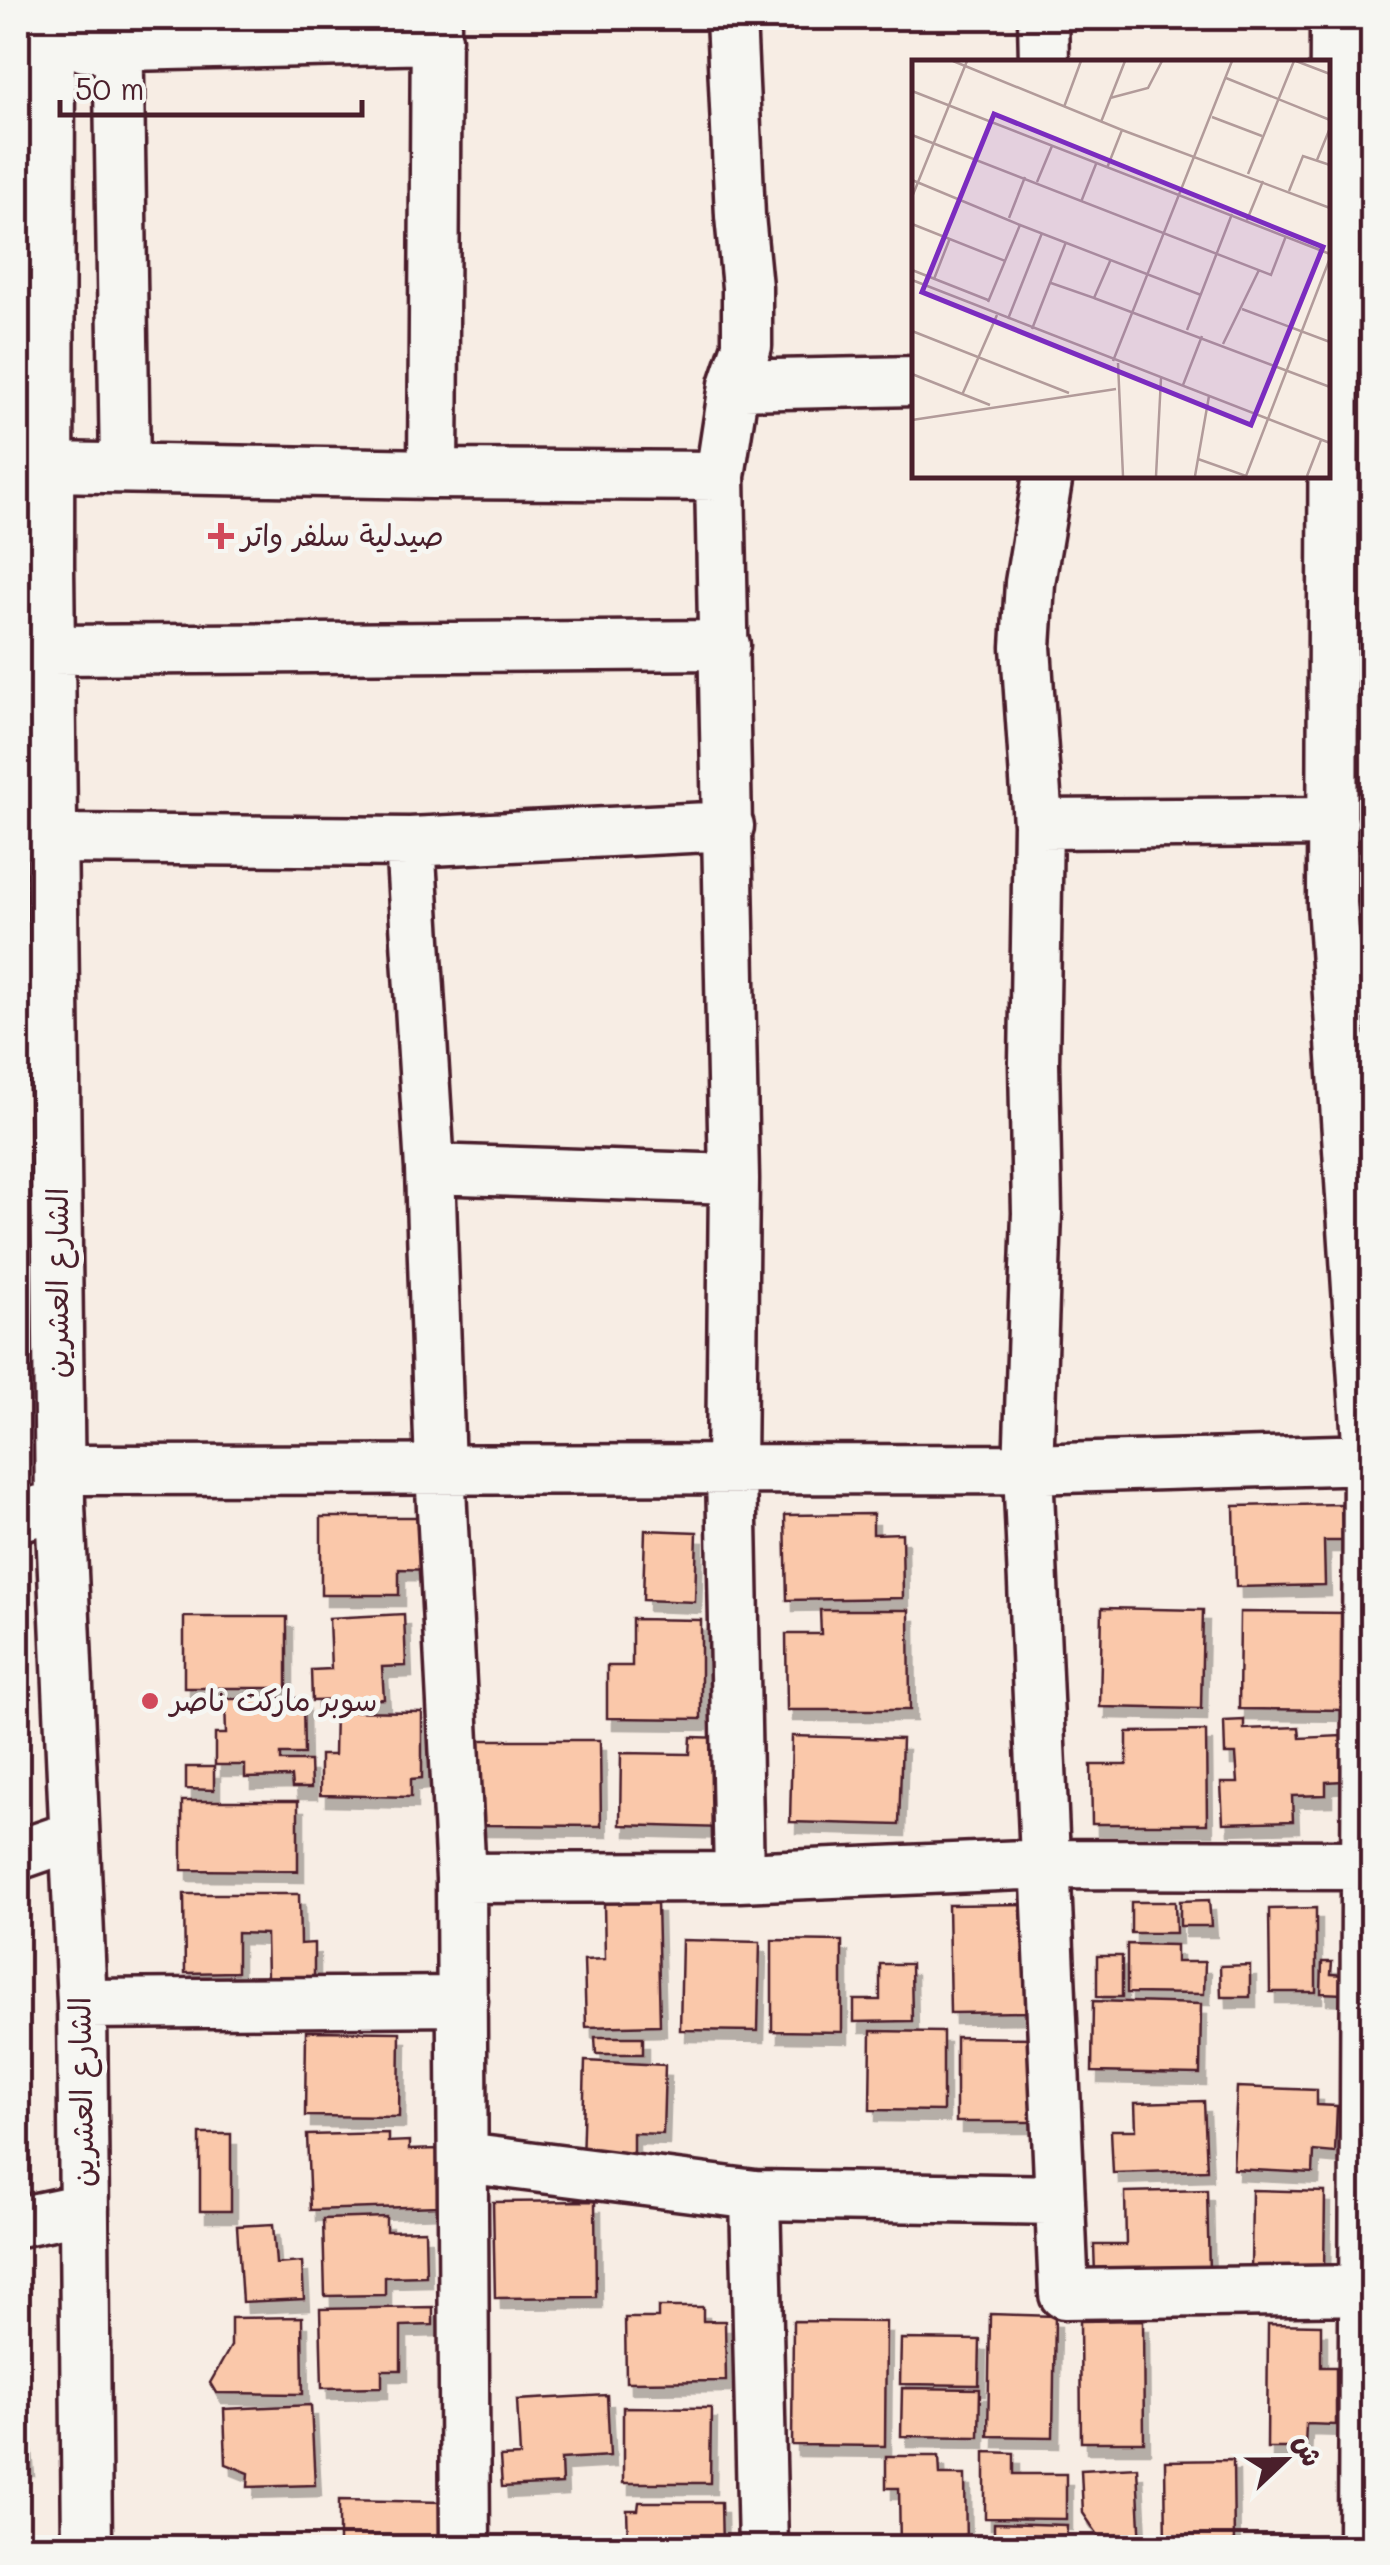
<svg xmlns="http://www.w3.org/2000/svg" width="1390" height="2565" font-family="Mali,'Playpen Sans Arabic',sans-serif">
	<defs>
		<filter id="shadow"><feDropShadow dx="6" dy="11" stdDeviation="0" flood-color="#0004"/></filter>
	</defs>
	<rect width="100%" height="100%" fill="#f7ede4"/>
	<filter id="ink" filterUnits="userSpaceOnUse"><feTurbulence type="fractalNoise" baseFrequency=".01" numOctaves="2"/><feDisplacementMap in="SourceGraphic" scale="20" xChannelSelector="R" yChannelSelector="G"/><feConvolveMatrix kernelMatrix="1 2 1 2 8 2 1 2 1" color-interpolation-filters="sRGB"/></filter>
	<g filter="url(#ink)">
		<!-- building -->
		<path fill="#fac8aa" stroke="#4a1f2b" stroke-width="2.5" filter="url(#shadow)" d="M1341 1504 1342 1541H1324L1325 1585 1236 1587 1234 1506Z
			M873 1514V1534L902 1533 903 1598 787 1600 785 1515Z
			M321 1517H432V1570L399 1569V1595H321Z
			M645 1530 697 1532 695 1602 643 1600Z
			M1102 1608 1203 1610 1201 1709 1100 1707Z
			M820 1610H909L910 1710H787L786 1634H821Z
			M1240 1612 1348 1613 1347 1710 1239 1709Z
			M404 1614 406 1666 382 1667 384 1699 312 1701 311 1670 331 1669 329 1618Z
			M184 1617H287V1688H184Z
			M632 1619 701 1620V1719L607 1718V1666H632Z
			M303 1698 304 1754H281V1761H310L311 1788H292L291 1777 245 1778V1765H215V1734H226L225 1699Z
			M335 1711 422 1712V1778L411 1779V1797L320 1795V1755H334Z
			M1244 1720V1729L1299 1727 1300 1738 1342 1736 1343 1781 1326 1782V1795L1292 1796 1293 1821 1223 1823 1221 1783H1238L1236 1754H1225L1224 1721Z
			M1206 1731 1207 1824H1092L1091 1765H1127V1732Z
			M792 1736 902 1739 899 1825 790 1822Z
			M691 1737 725 1738 724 1828 620 1825 621 1753 690 1754Z
			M480 1740H600L601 1826 480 1825Z
			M186 1767H214V1790L186 1789Z
			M182 1801H298V1871L182 1870Z
			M184 1894H299L300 1944 314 1943V1978H267L266 1934 237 1933V1972L185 1973Z
			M1209 1900 1211 1926H1180V1901Z
			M657 1902 660 2025 586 2027 584 1960 605 1959 604 1903Z
			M1131 1902H1175L1176 1933H1131Z
			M1033 1904 1035 2012 950 2013 948 1905Z
			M1316 1908V1992H1270L1269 1909Z
			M682 1940 760 1942 758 2031 680 2030Z
			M772 1940 842 1941V2032L772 2031Z
			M1127 1944 1176 1945V1962H1205L1204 1994 1127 1993Z
			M1097 1956H1122V1997H1097Z
			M1322 1962H1332L1331 1974 1344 1975 1343 1994 1321 1993Z
			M880 1964H911L912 2021 854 2022V2000H880Z
			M1250 1965V1997H1221L1220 1966Z
			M1093 2001 1201 2004 1200 2074 1092 2072Z
			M306 2031 400 2032 399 2117 305 2116Z
			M871 2031 943 2032V2111L870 2110Z
			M595 2037H643V2054H596Z
			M956 2037 1034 2038V2122H956Z
			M585 2061 665 2065 663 2134 633 2133V2165L582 2163Z
			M1237 2087 1317 2090V2105L1337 2106 1335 2153 1314 2151 1313 2173 1233 2169Z
			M1204 2101 1207 2170 1113 2173 1111 2130H1136L1135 2103Z
			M388 2133V2142L409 2141V2150L438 2149 439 2206 310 2210 307 2135Z
			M200 2134H231V2211H200Z
			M1207 2190 1209 2273 1095 2275 1094 2245H1126L1125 2192Z
			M1252 2190 1325 2192 1324 2274 1251 2273Z
			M595 2201 596 2297 495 2298 493 2202Z
			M386 2217V2231L425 2230 426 2276 385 2277V2295L325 2296 323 2219Z
			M273 2224 276 2264 302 2262 304 2299 242 2302 237 2226Z
			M433 2307V2325L401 2326V2370H382V2387L322 2388 320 2309Z
			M658 2307H703V2321H725L726 2381 626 2382 625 2318H658Z
			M990 2314 1055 2316 1053 2437 988 2436Z
			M302 2317 303 2394 216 2393 210 2383 231 2346V2318Z
			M1143 2320 1144 2442H1081L1080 2321Z
			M793 2321 886 2322 885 2446 792 2445Z
			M1268 2324 1321 2325V2367H1336V2425L1306 2424 1305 2448H1267Z
			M901 2339 980 2340 979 2385 900 2384Z
			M23 2374 25 2412 18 2413V2375Z
			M902 2388 980 2389 979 2437 901 2436Z
			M607 2395 610 2456 561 2459 562 2484 502 2487 500 2457 520 2456 517 2400Z
			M311 2405 315 2485 248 2487 249 2473 226 2464 224 2409Z
			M623 2407 711 2408 710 2483H623Z
			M25 2427 28 2465 18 2466V2428Z
			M985 2452 1014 2453V2474H1066V2519L985 2518Z
			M886 2456H939L940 2475H965L966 2548H900L899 2488H886Z
			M1233 2460 1234 2545 1166 2548 1165 2461Z
			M1137 2467 1141 2548H1100V2538L1083 2513 1081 2470Z
			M339 2500 443 2502V2548H339Z
			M639 2502H721L722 2548H639V2540H628L627 2510H638Z
			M994 2523 1067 2525 1066 2548H994Z"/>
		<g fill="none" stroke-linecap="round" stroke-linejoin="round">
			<!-- minor casing -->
			<g stroke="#4a1f2b" stroke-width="55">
				<path id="minor" d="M50 18 49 566 60 1504 82 2004 87 2548
					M118 18 125 468
					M436 18 433 474 720 476 734 385 747 346V287L740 216 731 18
					M1043 18 1044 62
					M1335 18 1332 903 1368 1458 1363 2548
					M85 47 437 39
					M734 385 915 381
					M50 467 433 474
					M1048 475 1030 583 1026 647 1038 824 1034 1063 1037 1213 1028 1469 1064 2294 1364 2290
					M720 476 734 1179 731 1470 739 1877
					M51 650 725 645
					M1038 824 1333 822
					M54 839 410 842 729 826
					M410 842 430 1169 734 1179
					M430 1169 440 1469 461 1878 465 2548
					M60 1470 1028 1469 1372 1459
					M18 1517 60 1504
					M18 1855 73 1836
					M461 1878 739 1877 1045 1864 1366 1865
					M82 2004 463 2001
					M464 2158 755 2195 1060 2200
					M755 2195 763 2548
					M18 2222 84 2208"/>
			</g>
			<!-- minor -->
			<use href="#minor" stroke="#f6f6f2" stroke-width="48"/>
		</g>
	</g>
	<!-- markers -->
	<g fill="#d1495b" stroke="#f6f6f2" stroke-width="4">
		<path d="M216 521h10v10h10v10h-10v10h-10v-10h-10v-10h10z"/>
		<circle cx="150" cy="1701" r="10"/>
	</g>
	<g text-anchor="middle" stroke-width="10" stroke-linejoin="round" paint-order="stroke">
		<!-- poi labels -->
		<g font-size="30" fill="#4a1f2b" stroke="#f6f6f2" text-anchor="start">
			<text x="241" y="546">صيدلية سلفر واتر</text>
			<text x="170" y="1711">سوبر ماركت ناصر</text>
		</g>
		<!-- street labels -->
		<g font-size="30" fill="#4a1f2b" stroke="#f6f6f2">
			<text transform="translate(58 1283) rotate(-90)" y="10">الشارع العشرين</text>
			<text transform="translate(82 2092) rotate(-91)" y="10">الشارع العشرين</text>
		</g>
	</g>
	<!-- overview -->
	<g transform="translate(912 60)">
		<rect width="418" height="418" fill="#f7ede4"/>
		<path fill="none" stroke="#b29b9a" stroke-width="2.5" d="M41 1 210 70 195 108M384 1 418 14M314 18 418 60M0 31 418 194M198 38 236 28 250 1M152 47 169 1M300 57 350 76M189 62 213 1M210 70 418 148M0 75 359 215 374 176M405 100 418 68M336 114 382 1M0 120 108 165 93 201 0 164M125 122 140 86M377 131 391 96 418 105M0 137 55 1M169 142 184 104M97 158 113 117M335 160 351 121M108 165 289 235M0 210 76 240M22 219 38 178M0 220 418 383M139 223 182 238 199 199M182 238 418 327M76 242 93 201M330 249 418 282M96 259 130 173M120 269 154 182M275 270 320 154M0 271 157 333M311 284 347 210M201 301 320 1M206 303 211 416M0 314 78 345M271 325 290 276M50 335 85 255M0 360 204 329M286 399 334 416 418 198M244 416 249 318M283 416 297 336M395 416 409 380"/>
		<path fill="#7b2cbf" fill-opacity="0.15" stroke="#7b2cbf" stroke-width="5" d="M82 54 411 187 339 365 10 232Z"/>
		<rect width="418" height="418" fill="none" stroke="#4a1f2b" stroke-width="5"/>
	</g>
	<!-- margin -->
	<rect width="1390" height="2565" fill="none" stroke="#f6f6f2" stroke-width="60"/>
	<rect x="30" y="30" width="1330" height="2505" fill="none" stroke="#4a1f2b" stroke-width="4" filter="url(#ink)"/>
	<!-- north arrow -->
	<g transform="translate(1285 2460) rotate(68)" stroke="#f6f6f2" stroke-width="8" paint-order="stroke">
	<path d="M0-8L18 38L0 25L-18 38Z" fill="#4a1f2b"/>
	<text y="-15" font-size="28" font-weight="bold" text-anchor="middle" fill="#4a1f2b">ش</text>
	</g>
	<!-- scale -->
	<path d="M60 100v15h302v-15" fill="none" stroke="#4a1f2b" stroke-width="5"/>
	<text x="75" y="100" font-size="30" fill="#4a1f2b" stroke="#f6f6f2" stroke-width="8" paint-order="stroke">50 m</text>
</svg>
